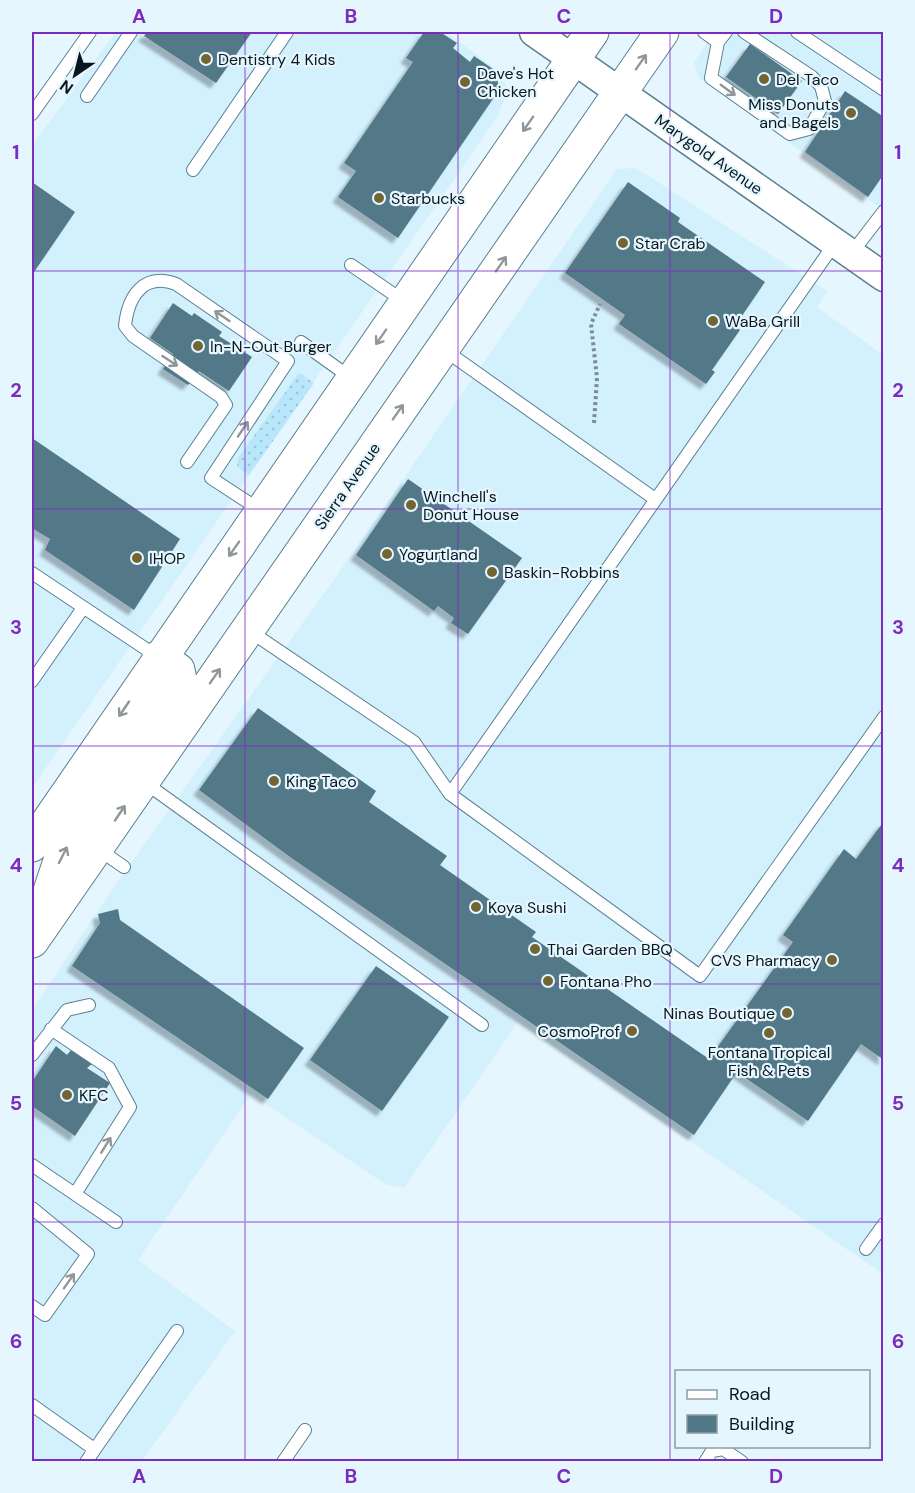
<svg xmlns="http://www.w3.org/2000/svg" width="915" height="1493" font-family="'DM Sans',sans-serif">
	<defs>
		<pattern id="grass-dots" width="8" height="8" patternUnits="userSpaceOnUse" patternTransform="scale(1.5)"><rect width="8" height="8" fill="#b8e6fa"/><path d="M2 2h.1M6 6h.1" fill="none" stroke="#9dc5d6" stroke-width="1.8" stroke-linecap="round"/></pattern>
		<filter id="shadow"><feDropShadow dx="-5.5" dy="5.5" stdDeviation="1.5" flood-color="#0004"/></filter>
	</defs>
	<rect width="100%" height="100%" fill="#e6f6fe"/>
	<!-- built -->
	<path fill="#d3f0fd" d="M116 32H446L496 69 506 86 505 98 498 116 32 788V145Z
		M715 32H883V210L699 78 694 62Z
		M636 168 827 291 817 307 883 355V1267L880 1272 518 1022 404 1188 385 1184 251 1094 138 1260 235 1331 142 1461 32 1462V1010L111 891 337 575 617 169Z"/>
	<!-- grass -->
	<path fill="url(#grass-dots)" d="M299 373 314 383 249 475 237 466 238 458Z"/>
	<!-- building -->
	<path fill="#527888" filter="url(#shadow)" d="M147 32H252L216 83 144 36Z
		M424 32H440L457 43 453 48 470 62 474 56 496 71 499 90 398 238 338 197 356 171 344 163 413 62 406 58Z
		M750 44 802 81 778 114 726 77Z
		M845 91 884 117V174L868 197 805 152Z
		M32 182 75 212 32 275Z
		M628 182 680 218 678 222 765 282 735 326 740 330 712 370 715 372 706 384 619 324 625 315 565 273Z
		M173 303 192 316 194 313 222 332 219 336 252 357 229 391 199 371 188 385 163 369 173 354 150 338Z
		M32 438 180 539 134 610 45 550 50 539 32 528Z
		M408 479 522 558 468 634 451 623 454 618 438 606 434 611 356 555Z
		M258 708 376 791 369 802 447 856 440 865 536 932 532 937 709 1059 793 942 783 935 844 849 856 859 884 821V1060L861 1044 808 1121 737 1072 694 1135 290 857 199 790Z
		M118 909 120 920 304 1048 268 1099 72 966 100 923 98 914Z
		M376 966 449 1017 382 1111 310 1060Z
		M56 1046 67 1055 72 1049 92 1064 87 1068 110 1083 75 1136 32 1106V1082Z"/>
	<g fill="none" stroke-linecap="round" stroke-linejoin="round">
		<!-- service casing -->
		<g stroke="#5a8090" stroke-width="14">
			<path id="service" d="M704 32 718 42 726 32
				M797 32 884 90
				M718 42 711 78 790 134 809 129 825 101 821 86 811 76 744 32
				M87 96 131 32
				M32 114 90 32
				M193 170 287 32
				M835 243 450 794 700 976 884 717
				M851 254 884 211
				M351 265 405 302
				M301 342 351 378
				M443 349 655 499
				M187 462 226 405 221 397 133 336 125 326C128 296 144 272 176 284L288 361 211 478 260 510
				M32 573 158 657
				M248 630 414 742 450 794
				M32 681 83 608
				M144 782 482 1025
				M98 849 124 867
				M51 1029 109 1068 130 1107 75 1194
				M32 1055 67 1010 89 1005
				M32 1165 116 1222
				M32 1208 88 1254 45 1315 32 1306
				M866 1249 884 1224
				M32 1405 94 1449
				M86 1462 177 1331
				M283 1462 305 1430
				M705 1462 712 1451 723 1449 742 1462"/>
		</g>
		<!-- tertiary casing -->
		<g stroke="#5a8090" stroke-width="31">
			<path id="tertiary" d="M534 32 884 277"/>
		</g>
		<!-- primary casing -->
		<g stroke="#5a8090" stroke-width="35">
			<path id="primary" d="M32 845 592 32
				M46 903 63 852 180 680 178 670 159 657
				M32 941 662 32"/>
		</g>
		<!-- path -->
		<path stroke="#7d8d94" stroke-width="4" stroke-dasharray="3 3" stroke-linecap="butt" d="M594 423 597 378 591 324 600 304"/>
		<!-- service -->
		<use href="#service" stroke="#fff" stroke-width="12"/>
		<!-- tertiary -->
		<use href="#tertiary" stroke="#fff" stroke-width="28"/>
		<!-- primary -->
		<use href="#primary" stroke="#fff" stroke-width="33"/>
	</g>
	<!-- one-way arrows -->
	<defs><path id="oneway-shaft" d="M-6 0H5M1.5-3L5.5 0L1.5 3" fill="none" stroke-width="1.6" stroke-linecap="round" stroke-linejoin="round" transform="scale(1.5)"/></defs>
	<g stroke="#90979a">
		<use href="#oneway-shaft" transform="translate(641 62) rotate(-55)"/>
		<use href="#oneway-shaft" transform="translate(728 90) rotate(36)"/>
		<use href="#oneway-shaft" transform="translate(528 124) rotate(125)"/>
		<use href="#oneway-shaft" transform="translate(501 264) rotate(-55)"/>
		<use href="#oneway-shaft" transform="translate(222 316) rotate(-146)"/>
		<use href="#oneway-shaft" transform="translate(381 337) rotate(125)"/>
		<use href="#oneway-shaft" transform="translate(170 361) rotate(33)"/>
		<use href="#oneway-shaft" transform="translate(398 412) rotate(-55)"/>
		<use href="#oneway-shaft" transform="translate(243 429) rotate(-56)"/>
		<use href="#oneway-shaft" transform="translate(234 549) rotate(125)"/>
		<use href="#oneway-shaft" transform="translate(215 676) rotate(-55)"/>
		<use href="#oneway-shaft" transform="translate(124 709) rotate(124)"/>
		<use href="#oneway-shaft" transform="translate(120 813) rotate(-56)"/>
		<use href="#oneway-shaft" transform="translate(63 855) rotate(-63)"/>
		<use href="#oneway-shaft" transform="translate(106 1145) rotate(-58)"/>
		<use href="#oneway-shaft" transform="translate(69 1281) rotate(-55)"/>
	</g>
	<!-- grid -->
	<path fill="none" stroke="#7b2cbf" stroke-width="1.5" stroke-opacity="0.55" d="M245 32V1462M458 32V1462M670 32V1462M32 271H884M32 509H884M32 746H884M32 984H884M32 1222H884"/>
	<!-- markers -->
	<g fill="#726532" stroke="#e6f6fe" stroke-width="2">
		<circle cx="206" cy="59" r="6"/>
		<circle cx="764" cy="79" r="6"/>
		<circle cx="465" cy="82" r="6"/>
		<circle cx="851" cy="113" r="6"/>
		<circle cx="379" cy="198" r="6"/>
		<circle cx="623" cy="243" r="6"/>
		<circle cx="713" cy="321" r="6"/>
		<circle cx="198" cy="346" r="6"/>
		<circle cx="411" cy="505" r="6"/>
		<circle cx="387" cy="554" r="6"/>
		<circle cx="137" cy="558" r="6"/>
		<circle cx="492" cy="572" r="6"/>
		<circle cx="274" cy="781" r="6"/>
		<circle cx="476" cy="907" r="6"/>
		<circle cx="535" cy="949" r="6"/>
		<circle cx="832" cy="960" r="6"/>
		<circle cx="548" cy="981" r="6"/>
		<circle cx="787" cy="1013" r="6"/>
		<circle cx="632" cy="1031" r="6"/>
		<circle cx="769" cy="1033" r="6"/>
		<circle cx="67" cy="1095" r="6"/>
	</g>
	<g text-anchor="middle" stroke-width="4.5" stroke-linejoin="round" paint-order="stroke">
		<!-- poi labels -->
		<g font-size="16" fill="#08171e" stroke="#e6f6fe" text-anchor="start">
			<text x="218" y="65">Dentistry 4 Kids</text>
			<text x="477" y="79">Dave's Hot<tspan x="477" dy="18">Chicken</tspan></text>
			<text x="776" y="85">Del Taco</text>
			<text x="839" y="110" text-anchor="end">Miss Donuts<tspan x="839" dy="18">and Bagels</tspan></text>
			<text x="391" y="204">Starbucks</text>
			<text x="635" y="249">Star Crab</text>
			<text x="725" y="327">WaBa Grill</text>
			<text x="210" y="352">In-N-Out Burger</text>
			<text x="423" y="502">Winchell's<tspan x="423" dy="18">Donut House</tspan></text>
			<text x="399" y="560">Yogurtland</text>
			<text x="149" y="564">IHOP</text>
			<text x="504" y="578">Baskin-Robbins</text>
			<text x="286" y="787">King Taco</text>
			<text x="488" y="913">Koya Sushi</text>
			<text x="547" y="955">Thai Garden BBQ</text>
			<text x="820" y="966" text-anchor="end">CVS Pharmacy</text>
			<text x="560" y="987">Fontana Pho</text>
			<text x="775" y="1019" text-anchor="end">Ninas Boutique</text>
			<text x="620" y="1037" text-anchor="end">CosmoProf</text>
			<text x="769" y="1058" text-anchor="middle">Fontana Tropical<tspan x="769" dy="18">Fish &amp; Pets</tspan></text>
			<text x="79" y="1101">KFC</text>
		</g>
		<!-- street labels -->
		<g font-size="16" fill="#08171e" stroke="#e6f6fe">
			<text transform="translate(709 154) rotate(35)" y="6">Marygold Avenue</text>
			<text transform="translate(347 486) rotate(-55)" y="6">Sierra Avenue</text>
		</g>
	</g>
	<!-- border -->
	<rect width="915" height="1493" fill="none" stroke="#e6f6fe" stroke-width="66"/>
	<!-- legend -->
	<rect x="675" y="1370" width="195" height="78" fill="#e6f6fe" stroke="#8d9da4" stroke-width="1.5"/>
	<rect x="687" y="1390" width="30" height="9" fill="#ffffff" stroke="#8d9da4" stroke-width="1.5"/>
	<text x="729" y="1400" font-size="18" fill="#08171e">Road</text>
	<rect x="687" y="1415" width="30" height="18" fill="#527888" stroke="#8d9da4" stroke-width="1.5"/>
	<text x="729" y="1430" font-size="18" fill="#08171e">Building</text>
	<!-- north arrow -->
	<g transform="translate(75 75) rotate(215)" stroke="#e6f6fe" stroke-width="4.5" paint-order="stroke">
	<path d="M0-4.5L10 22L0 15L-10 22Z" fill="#08171e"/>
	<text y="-9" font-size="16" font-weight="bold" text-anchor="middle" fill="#08171e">N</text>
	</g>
	<rect x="33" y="33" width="849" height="1427" fill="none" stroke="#7b2cbf" stroke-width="2"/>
	<g font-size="20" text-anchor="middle" font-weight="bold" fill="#7b2cbf">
		<text x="139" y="23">A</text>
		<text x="351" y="23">B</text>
		<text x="564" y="23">C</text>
		<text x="776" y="23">D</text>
		<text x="16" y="159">1</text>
		<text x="898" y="159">1</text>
		<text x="16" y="397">2</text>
		<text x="898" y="397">2</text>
		<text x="16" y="634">3</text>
		<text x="898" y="634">3</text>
		<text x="16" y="872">4</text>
		<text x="898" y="872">4</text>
		<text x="16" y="1110">5</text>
		<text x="898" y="1110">5</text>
		<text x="16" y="1348">6</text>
		<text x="898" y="1348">6</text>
		<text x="139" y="1483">A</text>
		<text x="351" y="1483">B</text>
		<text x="564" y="1483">C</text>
		<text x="776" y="1483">D</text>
	</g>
</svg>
